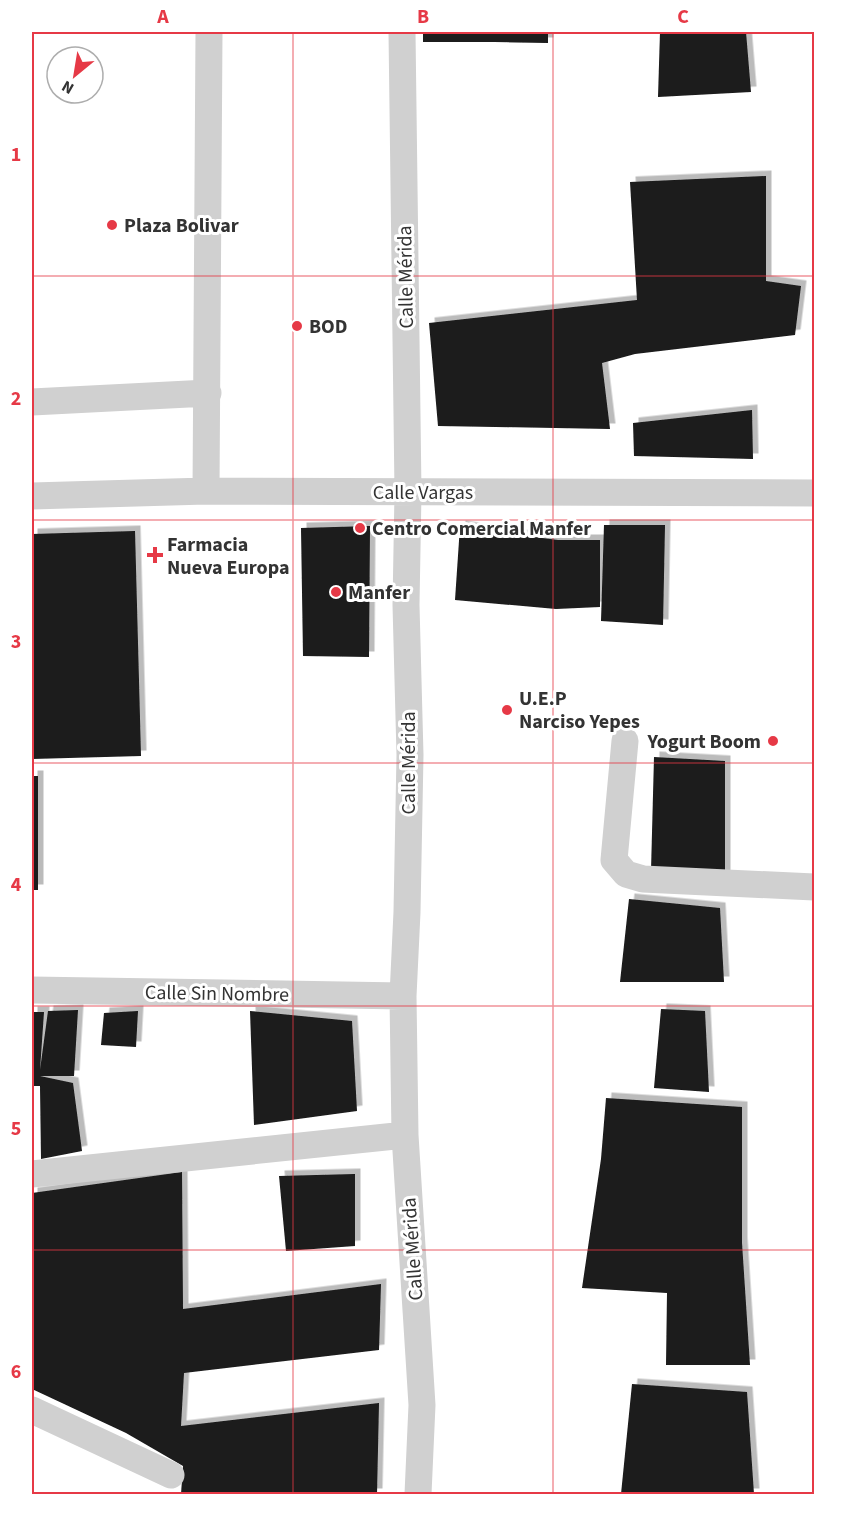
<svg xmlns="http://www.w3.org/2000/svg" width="846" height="1526" font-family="'Source Sans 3',sans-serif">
	<defs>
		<filter id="shadow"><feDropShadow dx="5.5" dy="-5.5" stdDeviation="0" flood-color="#0004"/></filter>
	</defs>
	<rect width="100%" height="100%" fill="#fff"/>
	<!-- building -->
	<path fill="#1a1a1a" filter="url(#shadow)" d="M423 32H548V43L494 42H423Z
		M660 32H746L751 92 658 97Z
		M766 176V281L801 286 795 335 635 354 602 363 610 429 438 426 429 323 637 300 630 182Z
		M752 410 753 459 634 456 633 423Z
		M604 525H665L663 625 601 621Z
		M370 526 369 657 303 656 301 528Z
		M460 526 511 534 558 540H600V607L556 609 455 600Z
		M135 531 141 756 32 759V534Z
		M654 757 725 761V877L651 871Z
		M32 776H38V890H32Z
		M629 899 720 908 724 982H620Z
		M661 1009 705 1011 709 1092 654 1088Z
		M78 1010 74 1076H40L73 1083 82 1151 41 1159 40 1086H32V1012H44L40 1070 48 1011Z
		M138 1011 136 1047 101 1045 104 1013Z
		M250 1011 352 1021 357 1111 254 1125Z
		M606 1098 742 1107V1243L750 1365H666L667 1293 582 1288 601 1159Z
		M182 1172 183 1309 381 1284 379 1350 184 1373 181 1426 379 1403 377 1494H181L183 1466 126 1433 32 1389V1193Z
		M355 1174V1246L286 1251 279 1176Z
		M632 1384 747 1392 754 1494H621Z"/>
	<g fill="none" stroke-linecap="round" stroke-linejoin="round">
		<!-- minor -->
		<path stroke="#d0d0d0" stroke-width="27" d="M402 32 408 492 406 605 410 755 407 912 403 996 405 1135 422 1405 418 1494
			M32 402 208 393
			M206 491 209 32
			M32 496 206 491 814 493
			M625 741 614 860 626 874 643 879 814 887
			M32 990 403 996
			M32 1174 405 1135
			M32 1410 171 1475"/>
	</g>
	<!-- grid -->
	<path fill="none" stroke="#e63946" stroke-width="1.5" stroke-opacity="0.55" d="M293 32V1494M553 32V1494M32 276H814M32 520H814M32 763H814M32 1006H814M32 1250H814"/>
	<!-- markers -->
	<g fill="#e63946" stroke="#fff" stroke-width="2">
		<circle cx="112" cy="225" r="6"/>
		<circle cx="297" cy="326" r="6"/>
		<circle cx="360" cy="528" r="6"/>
		<path d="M152 546h6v6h6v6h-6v6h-6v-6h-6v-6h6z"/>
		<circle cx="336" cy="592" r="6"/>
		<circle cx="507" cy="710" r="6"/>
		<circle cx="773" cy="741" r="6"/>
	</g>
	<g text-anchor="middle" stroke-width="6" stroke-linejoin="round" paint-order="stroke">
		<!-- poi labels -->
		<g font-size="20" font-weight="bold" fill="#333" stroke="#fff" text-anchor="start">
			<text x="124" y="232">Plaza Bolivar</text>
			<text x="309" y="333">BOD</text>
			<text x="372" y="535">Centro Comercial Manfer</text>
			<text x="167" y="551">Farmacia<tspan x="167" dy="23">Nueva Europa</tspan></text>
			<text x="348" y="599">Manfer</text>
			<text x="519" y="705">U.E.P<tspan x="519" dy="23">Narciso Yepes</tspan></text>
			<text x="761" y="748" text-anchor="end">Yogurt Boom</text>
		</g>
		<!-- street labels -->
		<g font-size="20" fill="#333" stroke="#fff">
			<text transform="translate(405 277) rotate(-91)" y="7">Calle Mérida</text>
			<text x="423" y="499">Calle Vargas</text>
			<text transform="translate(408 763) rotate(-90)" y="7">Calle Mérida</text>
			<text transform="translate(217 993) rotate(1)" y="7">Calle Sin Nombre</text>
			<text transform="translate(412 1249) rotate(-94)" y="7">Calle Mérida</text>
		</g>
	</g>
	<!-- border -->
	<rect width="846" height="1526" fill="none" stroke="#ffffff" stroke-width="66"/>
	<!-- north arrow -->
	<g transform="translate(75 75) rotate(210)"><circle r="28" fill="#ffffff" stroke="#adadad" stroke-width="1.5"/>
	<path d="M0-4.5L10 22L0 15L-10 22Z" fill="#e63946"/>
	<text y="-9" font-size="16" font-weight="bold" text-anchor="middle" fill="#333333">N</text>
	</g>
	<rect x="33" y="33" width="780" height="1460" fill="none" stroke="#e63946" stroke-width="2"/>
	<g font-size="20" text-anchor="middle" font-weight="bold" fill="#e63946">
		<text x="163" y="23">A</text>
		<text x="423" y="23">B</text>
		<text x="683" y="23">C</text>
		<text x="16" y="161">1</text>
		<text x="16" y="405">2</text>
		<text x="16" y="648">3</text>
		<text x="16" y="891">4</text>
		<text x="16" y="1135">5</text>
		<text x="16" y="1378">6</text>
	</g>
</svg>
